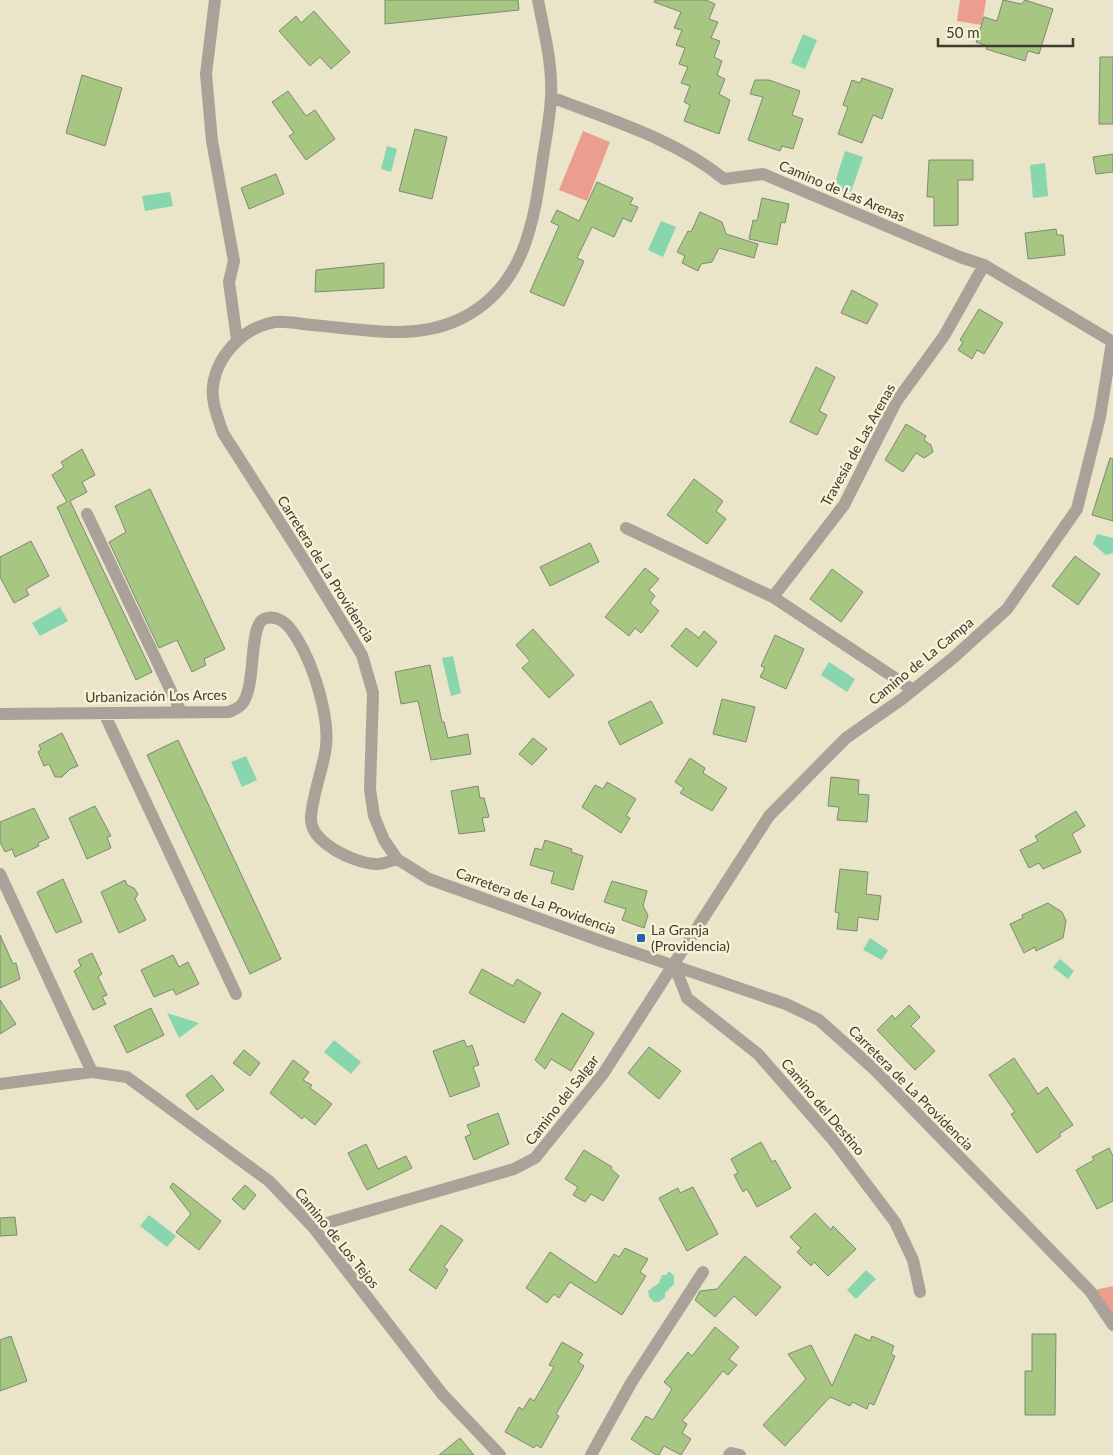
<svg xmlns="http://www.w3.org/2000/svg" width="1113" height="1455" font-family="Lato,sans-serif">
	<rect width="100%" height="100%" fill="#eae4c9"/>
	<!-- green -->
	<path fill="#eb9e8d" d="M960 0H986L982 25 957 21Z
		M583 131 610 142 587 201 559 190Z
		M1113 1286V1325L1090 1291Z"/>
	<!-- water -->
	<path fill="#87d6ad" d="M803 34 817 40 805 69 791 63Z
		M387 146 397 149 391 172 381 169Z
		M845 151 863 157 850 195 833 189Z
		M1045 163 1048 196 1033 198 1030 165Z
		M170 192 173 206 145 211 142 196Z
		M661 221 676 227 663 257 648 250Z
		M1097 534 1113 538V553L1106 555 1093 544Z
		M60 607 68 621 40 636 32 623Z
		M453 656 461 693 451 696 442 658Z
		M829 662 855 679 847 692 821 675Z
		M246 756 257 780 242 787 231 762Z
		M870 938 888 950 882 960 863 950Z
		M1060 959 1074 971 1068 979 1053 967Z
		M167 1013 199 1023 179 1038Z
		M334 1040 361 1062 351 1074 324 1052Z
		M149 1215 176 1236 167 1247 140 1226Z
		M866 1270 876 1279 856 1299 847 1290Z
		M669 1271 674 1276V1284L665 1293V1297L659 1302H654L649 1297 648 1291 659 1283 662 1275H666Z"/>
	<!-- building -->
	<path fill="#a6c682" stroke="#7e8a73" d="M385 0H518L519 10 385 24Z
		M655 0H706L715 4 709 19 718 22 711 38 720 41 714 57 722 61 717 75 725 79 719 94 730 100 719 134 684 121 690 105 684 102 690 86 681 83 688 67 679 64 685 48 676 45 682 30 674 28 681 12 654 2Z
		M1003 0 1021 4 1025 0 1053 9 1039 54 1028 51 1025 61 986 49 987 46 976 42 984 17 997 21Z
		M314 11 350 52 331 69 320 57 310 66 279 31 296 16 301 23Z
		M1100 57H1113V124H1099Z
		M82 75 122 88 105 146 66 133Z
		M862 78 893 89 882 119 873 115 862 143 838 134 848 107 843 105 852 80 860 83Z
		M755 80H769L800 91 792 115 803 119 793 149 782 146 780 151 748 140 763 97 750 94Z
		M288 91 306 116 315 110 335 139 306 160 289 136 294 133 272 102Z
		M415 129 447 137 432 199 399 191Z
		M1113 154V172L1096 174 1093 157Z
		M929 160H973V180H958V225L934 226V197H927Z
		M276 174 284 194 249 209 241 188Z
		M597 182 633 198 630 204 638 207 631 222 623 218 614 237 592 227 577 258 584 261 564 306 530 292 559 226 551 222 557 210 579 221Z
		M762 198 789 204 785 223 781 222 777 245 749 239 753 220 757 221Z
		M700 212 722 222 726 234 758 244 754 258 719 248 712 262 701 264 698 271 682 263 685 256 677 252 688 231 691 232Z
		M1056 229 1057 235H1063L1065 255 1028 259 1025 233Z
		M384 263V288L315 292 316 270Z
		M852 290 878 304 867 324 841 313Z
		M979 309 1003 323 984 354 977 350 972 359 958 350 963 342 960 340Z
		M816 367 835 377 819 411 827 415 817 435 790 422Z
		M906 424 926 436 924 440 931 445 933 452 924 458 916 453 903 472 885 460Z
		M82 449 95 475 82 482 87 492 70 501 152 672 136 680 57 507 67 502 52 475 64 467 61 462Z
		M1110 458 1113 459V521L1092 515Z
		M694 479 723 501 716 511 726 519 707 544 667 515Z
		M150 489 225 649 204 659 206 665 192 672 177 640 159 648 109 542 126 532 115 506Z
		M31 541 49 576 26 589 29 595 14 603 0 577V557Z
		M590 543 599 562 550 586 540 567Z
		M1075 556 1100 574 1078 605 1052 586Z
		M645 568 659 579 649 590 655 596 650 603 659 611 641 633 635 628 629 636 605 617Z
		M832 569 863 592 841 622 810 599Z
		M686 628 699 638 704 631 717 642 697 667 671 646Z
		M533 629 574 675 549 698 522 668 530 661 516 645Z
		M775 635 804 649 786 689 760 677 765 668 761 666Z
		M430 665 442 722H444L448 738 468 734 471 754 431 760 418 701 401 704 395 672Z
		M722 699 755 707 746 742 713 734Z
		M651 701 663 723 620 745 608 722Z
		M62 733 78 766 70 769 62 777H55L49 764 44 766 38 752 41 749 39 745Z
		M533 738 547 749 532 765 519 754Z
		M178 740 281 959 250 974 147 755Z
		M690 758 705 768 703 773 727 788 712 811 680 793 684 788 675 782Z
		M831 777 859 780 858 794 869 795 867 822 837 820 839 807 828 806Z
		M607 782 636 799 626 816 630 818 621 833 582 807 595 785 603 789Z
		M478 786 480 798H484L489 817 482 818 485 831 459 834 451 791Z
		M95 806 111 836 107 837 111 848 87 859 69 818Z
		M34 808 49 838 38 843 39 846 15 857 12 849 5 852 0 842V822Z
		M1076 811 1085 826 1072 834 1081 852 1043 869 1039 863 1029 868 1020 850 1038 841 1035 836Z
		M545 840 572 849 571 852 583 856 573 890 551 883 554 872 530 865 535 848 542 850Z
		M840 869 868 872 866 894 881 896 878 920 858 917 857 931 837 929 839 913 835 912Z
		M63 879 82 922 56 933 37 892Z
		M125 880 127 885 134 888 138 894 135 899 146 920 119 933 101 892Z
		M612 881 647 891 643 906 648 915 644 928 622 920 626 909 604 902Z
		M1048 903 1062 912 1066 921 1063 938 1036 951 1035 947 1024 953 1010 924 1023 918 1022 915Z
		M0 935 13 964 16 963 20 979 0 988Z
		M92 953 102 974 98 977 107 995 102 997 106 1004 93 1010 74 971 81 966 78 960Z
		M173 955 179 967 188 962 199 984 176 995 173 989 154 997 141 970Z
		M482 969 513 986 517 979 541 993 524 1023 469 993Z
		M0 1000 16 1024 0 1034Z
		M909 1005 920 1017 911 1026 935 1051 915 1070 877 1030 892 1015 895 1019Z
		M151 1008 164 1035 127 1053 114 1026Z
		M562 1013 594 1033 571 1071 551 1059 545 1069 535 1060Z
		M464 1040 467 1047 472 1045 479 1065 473 1067 480 1086 450 1097 433 1051Z
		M649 1047 681 1071 659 1099 628 1073Z
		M244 1050 260 1063 250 1076 233 1063Z
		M1014 1058 1038 1094 1047 1087 1073 1125 1059 1134 1061 1136 1037 1153 1011 1114 1015 1112 989 1075Z
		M293 1060 309 1072 303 1080 312 1085 310 1088 332 1104 315 1125 304 1116 302 1119 270 1093Z
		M212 1075 224 1090 197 1110 186 1095Z
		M498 1113 509 1144 474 1160 465 1137 471 1134 467 1125Z
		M761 1142 772 1162 775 1160 791 1188 757 1207 747 1189 743 1192 734 1175 738 1173 731 1159Z
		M366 1144 378 1169 406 1156 412 1168 367 1190 348 1153Z
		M1109 1148 1113 1156V1201L1097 1209 1076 1170 1094 1160 1092 1157Z
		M584 1150 612 1167 611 1169 619 1176 603 1201 591 1194 585 1202 573 1195 578 1187 565 1179Z
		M173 1183 221 1221 199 1250 176 1232 191 1214 170 1187Z
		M245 1185 256 1195 244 1210 232 1199Z
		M693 1187 718 1234 687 1251 659 1198 678 1188 680 1193Z
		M815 1213 831 1230 833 1226 856 1249 828 1276 814 1262 811 1266 797 1252 801 1248 790 1237Z
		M15 1217 17 1235 0 1236V1218Z
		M441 1225 463 1240 444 1267 448 1270 436 1289 409 1270Z
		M625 1248 648 1259 640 1272 646 1276 622 1315 570 1282 559 1298 554 1294 547 1303 526 1288 550 1252 596 1283 614 1254 619 1257Z
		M745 1256 781 1287 756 1316 734 1296 715 1317 695 1300 700 1291 717 1289Z
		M715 1327 739 1347 729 1359 737 1365 728 1375 723 1371 682 1421 687 1424 682 1433 691 1439 681 1455 664 1446 659 1455H656L631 1439 646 1416 653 1420 672 1389 664 1382 688 1352 692 1356Z
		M855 1334 870 1341 872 1336 894 1346 891 1354 895 1356 874 1405 869 1403 867 1409 852 1402 850 1406 830 1397 785 1446 763 1425 806 1379 788 1354 811 1345 832 1386Z
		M1032 1334H1056L1055 1415H1025V1371H1032Z
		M11 1336 27 1381 0 1391V1340Z
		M562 1342 583 1354 578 1362 584 1366 556 1414 559 1416 541 1448 536 1445 534 1448 505 1432 519 1407 523 1410 530 1398 534 1401 554 1367 549 1365Z
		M460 1438 474 1455H439Z"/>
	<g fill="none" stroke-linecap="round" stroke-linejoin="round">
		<!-- minor -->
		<path stroke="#aaa198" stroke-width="12" d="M215 0 206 74 212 141 234 261 229 282 237 340
			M538 0C544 32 553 65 551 97 550 117 546 138 543 157 534 222 525 289 458 320 413 341 360 329 312 325 301 324 286 321 275 322 244 327 217 355 213 386 211 402 218 418 223 433L306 563 362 655 373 693 370 789 374 816 384 840 397 859 429 879 601 941 786 1004 819 1020 875 1070 1090 1291 1113 1325
			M551 97C610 120 675 139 724 179L763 174 960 257 984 265 1113 342
			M87 514 181 712
			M626 528 773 597 844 505 896 402 944 336 984 265
			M773 597 913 690
			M104 713 236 994
			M0 714 229 712C233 710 239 708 242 704 257 686 248 626 264 619 275 614 286 622 292 631 312 659 332 719 325 753 322 770 310 805 311 820 312 843 354 863 375 864 382 865 390 861 397 859
			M0 874 92 1072
			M674 964 687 998 758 1054 833 1140 895 1222 913 1260 920 1292
			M0 1084 92 1072 127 1077 269 1181 313 1227 443 1395 500 1455
			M313 1227 514 1169 535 1158 603 1074 769 816 846 738 902 699 953 658 1007 609 1077 509 1100 417 1112 342
			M591 1455 631 1383 703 1272
			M729 1455 731 1453 740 1455"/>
	</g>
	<!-- markers -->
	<rect fill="#2162b3" stroke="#f7f1d6" stroke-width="2" x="636" y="933" width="10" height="10" rx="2.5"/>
	<g text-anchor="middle" stroke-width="5" stroke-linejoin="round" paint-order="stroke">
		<!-- street labels -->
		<g font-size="14" fill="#3e3c31" stroke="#f7f1d6">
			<text transform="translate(842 191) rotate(23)" y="5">Camino de Las Arenas</text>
			<text transform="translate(858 445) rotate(-61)" y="5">Travesía de Las Arenas</text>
			<text transform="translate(326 569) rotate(58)" y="5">Carretera de La Providencia</text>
			<text transform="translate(921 661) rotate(-39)" y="5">Camino de La Campa</text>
			<text transform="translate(156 696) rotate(-1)" y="5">Urbanización Los Arces</text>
			<text transform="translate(536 901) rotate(20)" y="5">Carretera de La Providencia</text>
			<text transform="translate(911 1088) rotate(45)" y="5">Carretera de La Providencia</text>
			<text transform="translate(562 1100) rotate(-52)" y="5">Camino del Salgar</text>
			<text transform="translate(823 1107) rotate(50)" y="5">Camino del Destino</text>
			<text transform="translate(337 1238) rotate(51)" y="5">Camino de Los Tejos</text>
		</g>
		<!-- poi labels -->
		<g font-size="14" fill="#3e3c31" stroke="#f7f1d6" text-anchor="start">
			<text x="651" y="935">La Granja<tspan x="651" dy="16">(Providencia)</tspan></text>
		</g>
	</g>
	<!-- scale -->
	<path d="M938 38v8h135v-8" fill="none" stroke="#3e3c31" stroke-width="2.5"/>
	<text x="946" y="38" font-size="15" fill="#3e3c31" stroke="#f7f1d6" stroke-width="4" paint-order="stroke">50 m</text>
</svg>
